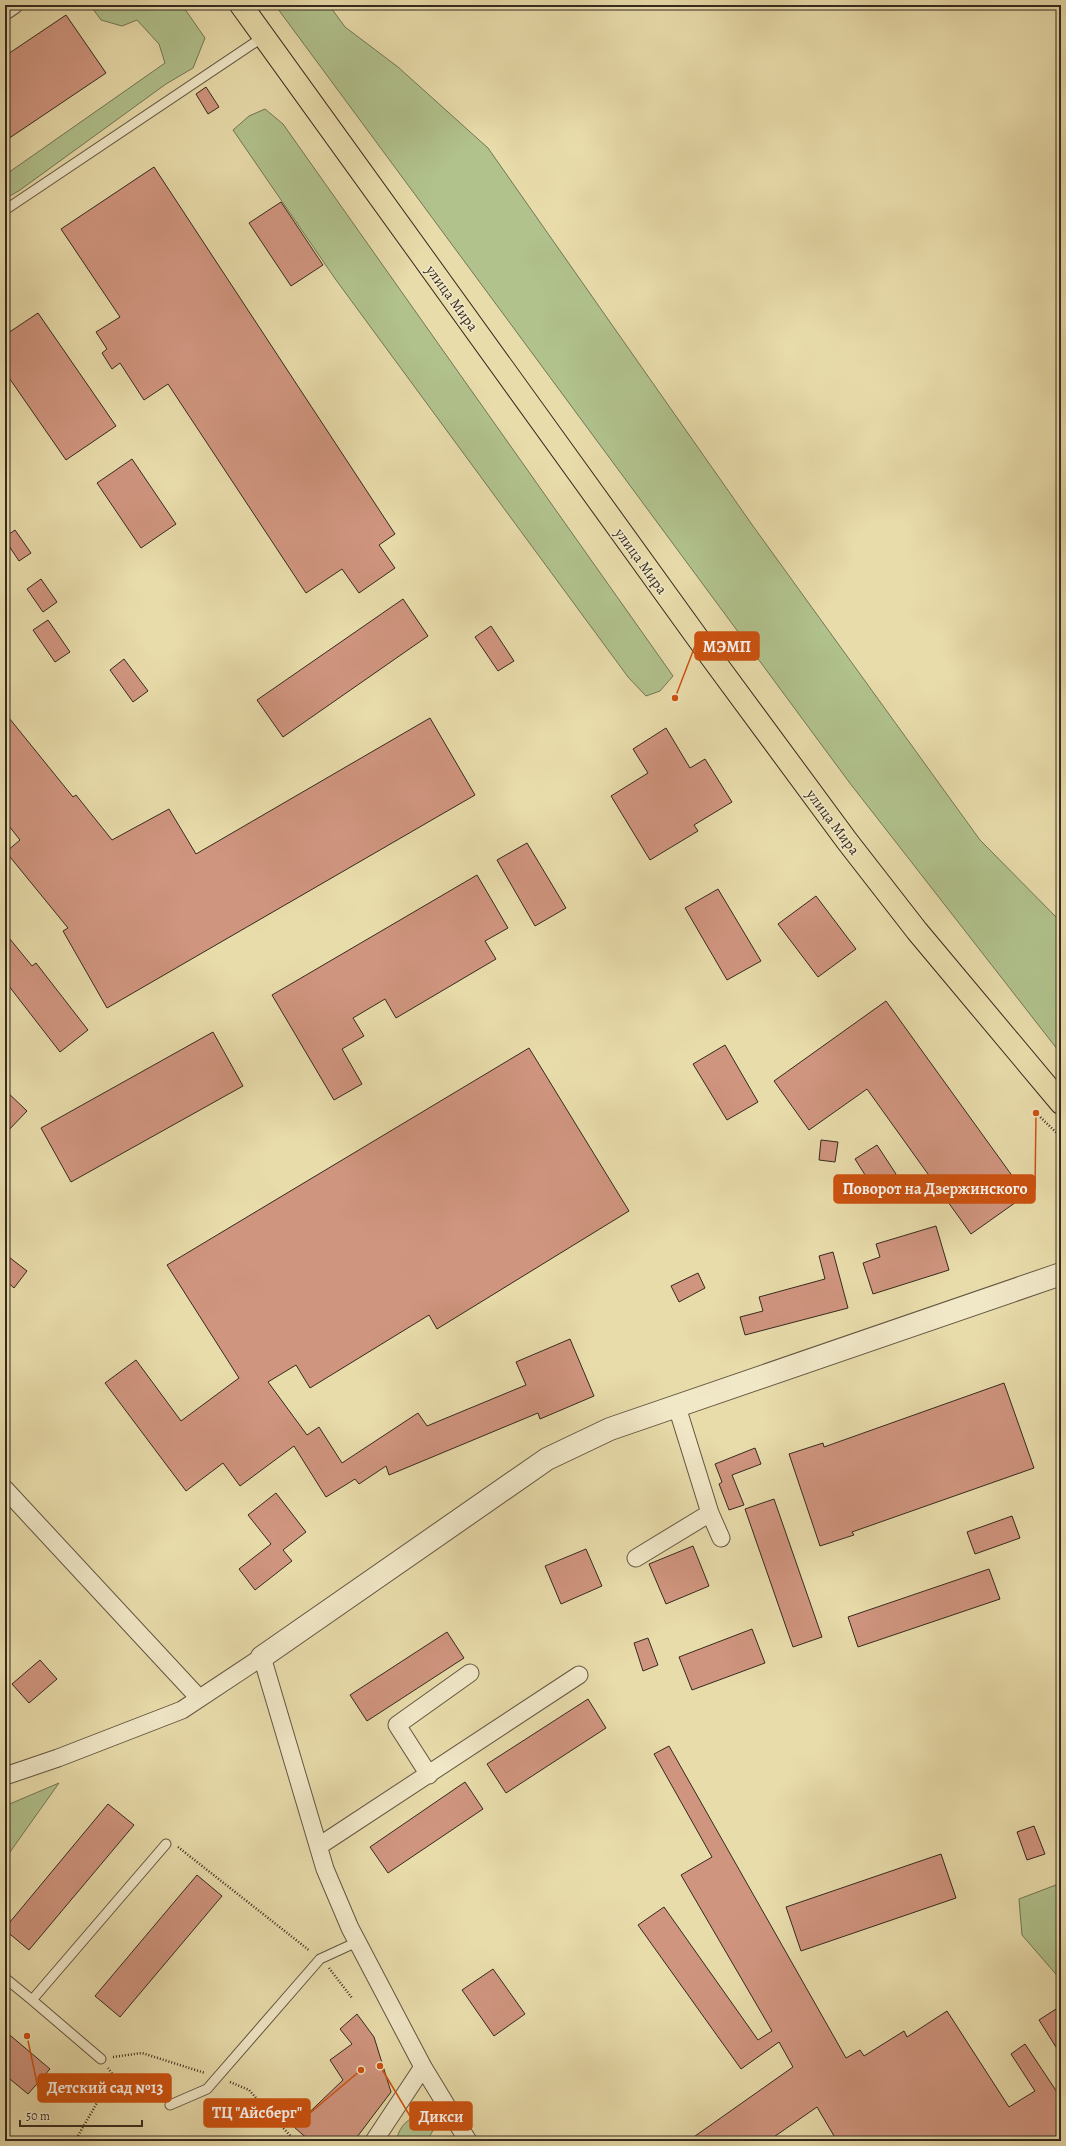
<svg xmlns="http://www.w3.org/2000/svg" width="1066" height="2146" font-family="Alegreya,serif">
	<rect width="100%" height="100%" fill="#e9dcab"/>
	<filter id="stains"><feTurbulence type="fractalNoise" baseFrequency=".005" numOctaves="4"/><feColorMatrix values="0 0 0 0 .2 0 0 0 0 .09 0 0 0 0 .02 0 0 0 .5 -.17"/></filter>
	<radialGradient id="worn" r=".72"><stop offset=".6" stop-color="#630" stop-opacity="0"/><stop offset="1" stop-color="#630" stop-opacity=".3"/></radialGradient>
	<!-- green -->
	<path fill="#b1c28d" stroke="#737656" d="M90 5H182L205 38 193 68 166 84 20 190 5 199V175L165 63 159 44 137 20 122 26 101 20Z
		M275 5H329L345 27 398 67 488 148 753 526 980 840 1061 922V1054L849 782Z
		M265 109 283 124 673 676 660 691 646 696 628 677 336 280 233 130 249 116Z
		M59 1783 5 1859V1806Z
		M1061 1883V1980L1022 1935 1019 1899Z
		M426 2111 432 2116 436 2125 427 2141H396C401 2122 409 2119 426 2111Z"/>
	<!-- building -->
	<path fill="#d0957f" stroke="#352a1e" d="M66 15 106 73 5 141V56Z
		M206 87 219 107 208 114 196 94Z
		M154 167 395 534 379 545 395 568 359 593 342 569 306 593 168 384 144 400 120 363 112 369 102 353 107 349 96 332 120 317 61 229Z
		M281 202 323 265 291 286 249 223Z
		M38 313 116 426 66 460 5 372V335Z
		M132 459 176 524 141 548 97 483Z
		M15 530 31 553 19 561 5 540V537Z
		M41 579 57 602 43 612 27 589Z
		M403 599 428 636 283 737 257 700Z
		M48 620 70 652 55 662 33 630Z
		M491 626 514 661 498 671 475 637Z
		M124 659 148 691 133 702 110 670Z
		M5 713 73 797 76 795 112 840 169 809 196 854 430 718 475 795 107 1008 63 931 68 928 6 852 20 840 5 821Z
		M666 728 690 768 705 759 732 802 694 825 698 831 650 860 611 796 648 773 633 749Z
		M527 843 566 908 535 926 497 860Z
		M477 875 508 928 485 941 496 959 396 1018 385 999 353 1018 364 1036 342 1049 362 1084 334 1100 272 995Z
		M718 889 761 961 727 980 685 908Z
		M816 896 856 949 818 977 778 924Z
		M5 933 32 966 36 963 88 1030 60 1052 5 981Z
		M886 1001 1026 1195 971 1234 867 1089 809 1130 774 1081Z
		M213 1032 243 1086 71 1182 41 1128Z
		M725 1045 758 1102 727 1120 693 1064Z
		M529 1048 629 1211 437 1329 429 1315 310 1388 296 1365 268 1382 307 1435 319 1427 342 1463 418 1413 427 1426 526 1385 516 1362 570 1339 594 1396 540 1419 538 1413 389 1475 386 1466 359 1484 355 1479 326 1497 294 1446 240 1486 223 1463 186 1491 105 1383 136 1360 181 1421 239 1378 167 1265Z
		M5 1090 27 1111 5 1134Z
		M821 1140 838 1142 835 1162 819 1160Z
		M877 1145 896 1174 874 1189 855 1159Z
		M936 1226 949 1270 873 1294 863 1263 880 1257 876 1244Z
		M833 1252 848 1308 745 1335 740 1317 763 1311 759 1297 825 1279 819 1256Z
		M5 1254 27 1271 14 1288 5 1280Z
		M698 1273 705 1288 679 1302 671 1286Z
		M1004 1383 1034 1468 852 1532 854 1535 820 1546 789 1454 823 1443 824 1447Z
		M755 1448 761 1464 732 1475 744 1505 729 1510 719 1484 722 1482 715 1464Z
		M276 1493 306 1532 283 1550 292 1561 255 1590 239 1569 271 1544 248 1515Z
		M774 1499 822 1637 793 1647 745 1509Z
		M1012 1516 1020 1538 975 1554 967 1532Z
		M693 1546 709 1586 666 1604 649 1564Z
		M586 1549 602 1586 561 1604 545 1566Z
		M989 1569 1000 1599 858 1647 848 1617Z
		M752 1629 765 1663 692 1690 679 1657Z
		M447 1632 464 1658 367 1721 350 1695Z
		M648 1638 658 1665 643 1671 634 1643Z
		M40 1660 57 1679 29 1703 12 1684Z
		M588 1699 606 1728 506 1793 487 1764Z
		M669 1746 846 2058 860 2050 864 2056 904 2031 907 2037 947 2011 1009 2107 1035 2091 1011 2054 1025 2044 1061 2098V2133L1048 2141H837L817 2107 768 2141H688L793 2067 779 2042 741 2069 638 1925 664 1907 758 2040 772 2031 681 1875 712 1857 654 1754Z
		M465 1782 483 1809 388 1873 370 1847Z
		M108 1804 134 1825 29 1950 5 1930V1928Z
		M1034 1826 1045 1854 1027 1860 1017 1832Z
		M941 1854 956 1898 801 1951 786 1907Z
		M197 1875 222 1896 120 2017 95 1996Z
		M493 1969 525 2014 494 2036 462 1990Z
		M1056 2009 1061 2017V2055L1039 2020Z
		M357 2014 374 2037 391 2092 354 2141H310L294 2127 343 2080 330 2060 352 2044 340 2029Z
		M5 2031 50 2069 28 2094 5 2075Z"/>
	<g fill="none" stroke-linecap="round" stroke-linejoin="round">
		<!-- service casing -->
		<g stroke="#625641" stroke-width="11">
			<path id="service" d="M5 210 263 37
				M5 1978 32 2000 166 1844
				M32 2000 101 2059
				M170 2105 207 2089 320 1959 357 1942"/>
		</g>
		<!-- minor casing -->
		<g stroke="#625641" stroke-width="19">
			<path id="minor" d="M5 11 14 5
				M677 1407 710 1513 721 1538
				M5 1489 199 1698
				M636 1558 710 1513
				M429 1775 397 1725 470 1673
				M5 1776 58 1758 182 1710 262 1657 325 1869 350 1928 423 2067 468 2141
				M319 1846 579 1675
				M374 2141 423 2067"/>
		</g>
		<!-- tertiary casing -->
		<g stroke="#625641" stroke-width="24">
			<path id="tertiary" d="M262 1657 547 1459 610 1429 1061 1274"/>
		</g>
		<!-- primary casing -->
		<g stroke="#352a1e" stroke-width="24">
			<path id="primary" d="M241 5 712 658 847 841 917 931 1061 1103"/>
		</g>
		<!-- path -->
		<path stroke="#352a1e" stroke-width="2.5" stroke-dasharray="1 2" stroke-linecap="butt" d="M1036 1113 1061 1137
			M178 1847 310 1951
			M329 1968 352 1998
			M113 2057 142 2053 205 2073
			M230 2082 249 2090 295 2141
			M75 2141 113 2075 108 2068"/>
		<!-- service -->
		<use href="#service" stroke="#f1e8c8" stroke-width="9"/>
		<!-- minor -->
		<use href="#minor" stroke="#f1e8c8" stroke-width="17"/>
		<!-- tertiary -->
		<use href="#tertiary" stroke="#f1e8c8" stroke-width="22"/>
		<!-- primary -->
		<use href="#primary" stroke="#e9dcab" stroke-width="22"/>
	</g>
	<g text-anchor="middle" stroke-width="3" stroke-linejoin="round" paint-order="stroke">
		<!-- street labels -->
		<g font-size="15" fill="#352a1e" stroke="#f1e8c8">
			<text transform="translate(452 298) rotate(54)" y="5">улица Мира</text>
			<text transform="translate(641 561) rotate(54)" y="5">улица Мира</text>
			<text transform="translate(833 822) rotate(53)" y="5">улица Мира</text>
		</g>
	</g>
	<!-- callouts -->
	<path fill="none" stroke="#cd520f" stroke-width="1.5" d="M675 698L695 646M1036 1113L1035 1189M27 2036L38 2088M361 2070L310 2113M380 2066L410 2116"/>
	<g fill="#cd520f" stroke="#f1e8c8" stroke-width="1.5">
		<circle cx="675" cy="698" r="4"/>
		<circle cx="1036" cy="1113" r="4"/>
		<circle cx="27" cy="2036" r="4"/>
		<circle cx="361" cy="2070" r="4"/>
		<circle cx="380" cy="2066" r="4"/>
	</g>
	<g fill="#cd520f" stroke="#cd520f" stroke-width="1.5">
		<rect x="695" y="632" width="64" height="28" rx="4"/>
		<rect x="834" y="1175" width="201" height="28" rx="4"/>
		<rect x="38" y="2074" width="133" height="28" rx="4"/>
		<rect x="204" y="2099" width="106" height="28" rx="4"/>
		<rect x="410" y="2102" width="62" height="28" rx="4"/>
	</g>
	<g font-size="16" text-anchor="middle" font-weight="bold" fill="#fff">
		<text x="727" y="652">МЭМП</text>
		<text x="935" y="1194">Поворот на Дзержинского</text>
		<text x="105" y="2093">Детский сад №13</text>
		<text x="257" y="2118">ТЦ "Айсберг"</text>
		<text x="441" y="2122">Дикси</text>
	</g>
	<!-- margin -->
	<rect width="1066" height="2146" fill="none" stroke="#e9dcab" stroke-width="20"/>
	<rect x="6" y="6" width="1054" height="2134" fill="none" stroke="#352a1e" stroke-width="2"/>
	<rect x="10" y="10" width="1046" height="2126" fill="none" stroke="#352a1e"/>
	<!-- scale -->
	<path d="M20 2120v6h122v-6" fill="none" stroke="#352a1e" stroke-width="2"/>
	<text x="26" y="2120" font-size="12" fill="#352a1e" stroke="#f1e8c8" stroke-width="3" paint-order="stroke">50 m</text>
	<rect width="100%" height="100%" filter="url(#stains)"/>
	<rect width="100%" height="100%" fill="url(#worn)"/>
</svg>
